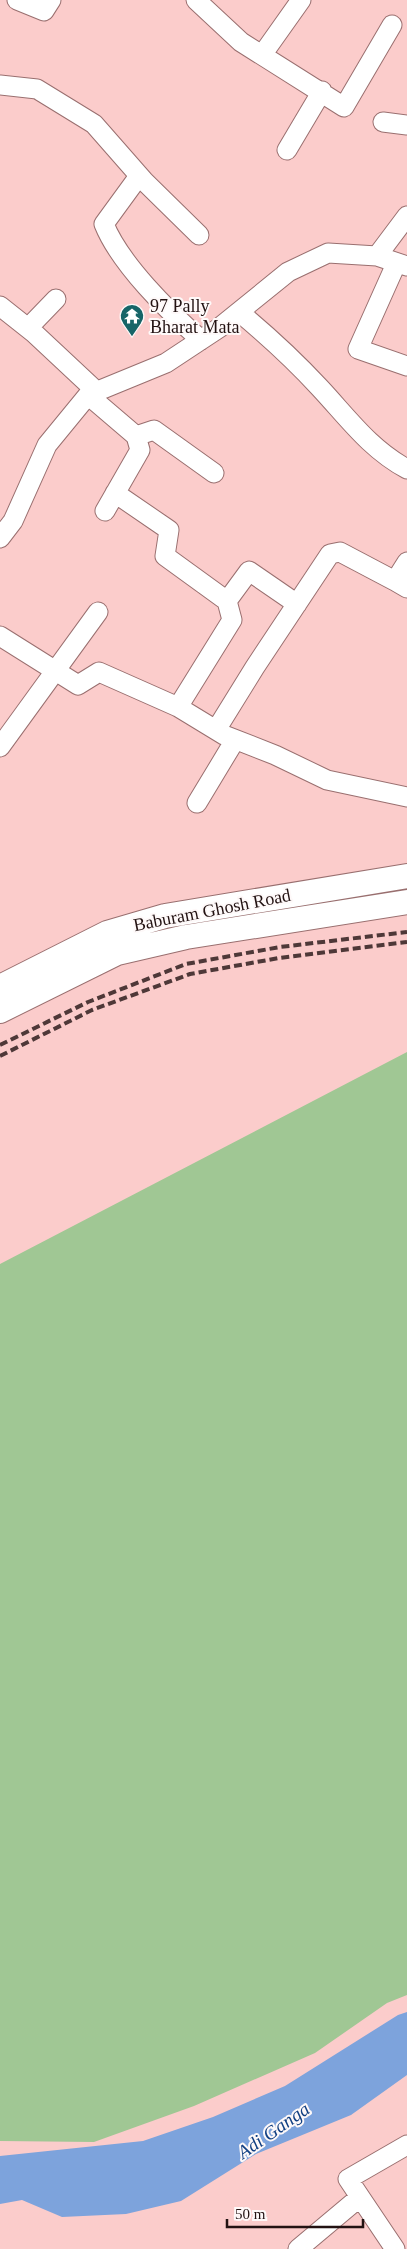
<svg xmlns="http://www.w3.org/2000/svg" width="407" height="2249" font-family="Georgia,serif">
	<rect width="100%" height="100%" fill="#fbcccb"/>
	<!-- green -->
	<path fill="#a0c794" d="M407 1052V1995L387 2003 315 2053 194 2106 94 2142 0 2141V1264Z"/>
	<!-- water -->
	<path fill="#7da3dc" d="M407 2012V2075L351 2115 256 2154 181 2201 126 2214 62 2217 22 2200 0 2204V2156L143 2141 213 2117 285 2086 398 2015Z"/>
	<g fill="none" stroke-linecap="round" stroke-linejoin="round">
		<!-- minor casing -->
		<g stroke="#996f6f" stroke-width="21">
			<path id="minor" d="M17 0 44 11 51 0
				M196 0 241 42 344 107 392 25
				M262 55 301 0
				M0 85 37 89 94 124 144 181 199 235
				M383 122 407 125
				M287 150 322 91
				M139 176 104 224C120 264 169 312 201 340
				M377 256 407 216
				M396 264 358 349 407 366
				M0 306 34 333 96 391
				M239 312C268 336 295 361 320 388 348 418 370 449 407 469
				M28 328 56 299
				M88 395 136 436 154 430 214 473
				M115 493 169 530 165 556 227 601 249 571 297 604
				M105 511 140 450 136 436
				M0 538 13 521 47 445 88 395 166 363 219 328 288 272 328 253 377 256 407 266
				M407 562 395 581 407 588
				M0 636 78 685 99 672 178 707 224 735 275 755 327 780 407 797
				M178 707 232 620 227 601
				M216 730 255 667 330 554 340 552 395 581
				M0 747 98 612
				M197 803 235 740
				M298 2249 360 2197
				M395 2249 348 2179 407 2145"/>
		</g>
		<!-- major casing -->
		<g stroke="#996f6f" stroke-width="26">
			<path id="major" d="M0 987 107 933 165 916 407 876
				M0 1011 117 953 186 937 407 902"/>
		</g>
		<!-- minor -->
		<use href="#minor" stroke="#fff" stroke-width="19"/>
		<!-- major -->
		<use href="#major" stroke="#fff" stroke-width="24"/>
		<!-- rail -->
		<path stroke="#4e3838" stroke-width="4" stroke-dasharray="8 4" stroke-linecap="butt" d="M0 1045 88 1002 186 964 280 947 407 932
			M0 1056 92 1010 190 974 279 958 407 942"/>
	</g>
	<!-- icons -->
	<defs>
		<g id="temple-pin" transform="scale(1.25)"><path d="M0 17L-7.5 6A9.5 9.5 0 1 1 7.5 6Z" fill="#176568" stroke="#fef9f9"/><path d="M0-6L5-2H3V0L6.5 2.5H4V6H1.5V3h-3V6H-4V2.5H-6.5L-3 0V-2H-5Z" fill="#fff"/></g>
	</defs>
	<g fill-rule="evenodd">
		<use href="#temple-pin" x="132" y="316"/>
	</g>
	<g text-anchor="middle" stroke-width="4" stroke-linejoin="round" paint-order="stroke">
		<!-- poi labels -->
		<g font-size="18" fill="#221212" stroke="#fef9f9" text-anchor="start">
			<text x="150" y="312">97 Pally<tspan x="150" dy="21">Bharat Mata</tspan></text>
		</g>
		<!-- street labels -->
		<g font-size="18" fill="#221212" stroke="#fef9f9">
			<text transform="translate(212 910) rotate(-11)" y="6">Baburam Ghosh Road</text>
		</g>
		<!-- water labels -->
		<g font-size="19" font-style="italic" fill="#124083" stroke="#fef9f9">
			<text transform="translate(273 2130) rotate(-35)" y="7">Adi Ganga</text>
		</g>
	</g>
	<!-- scale -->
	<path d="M227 2219v8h136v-8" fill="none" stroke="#221212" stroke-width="2.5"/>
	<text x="235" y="2219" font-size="15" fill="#221212" stroke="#fef9f9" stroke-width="4" paint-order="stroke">50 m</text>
</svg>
